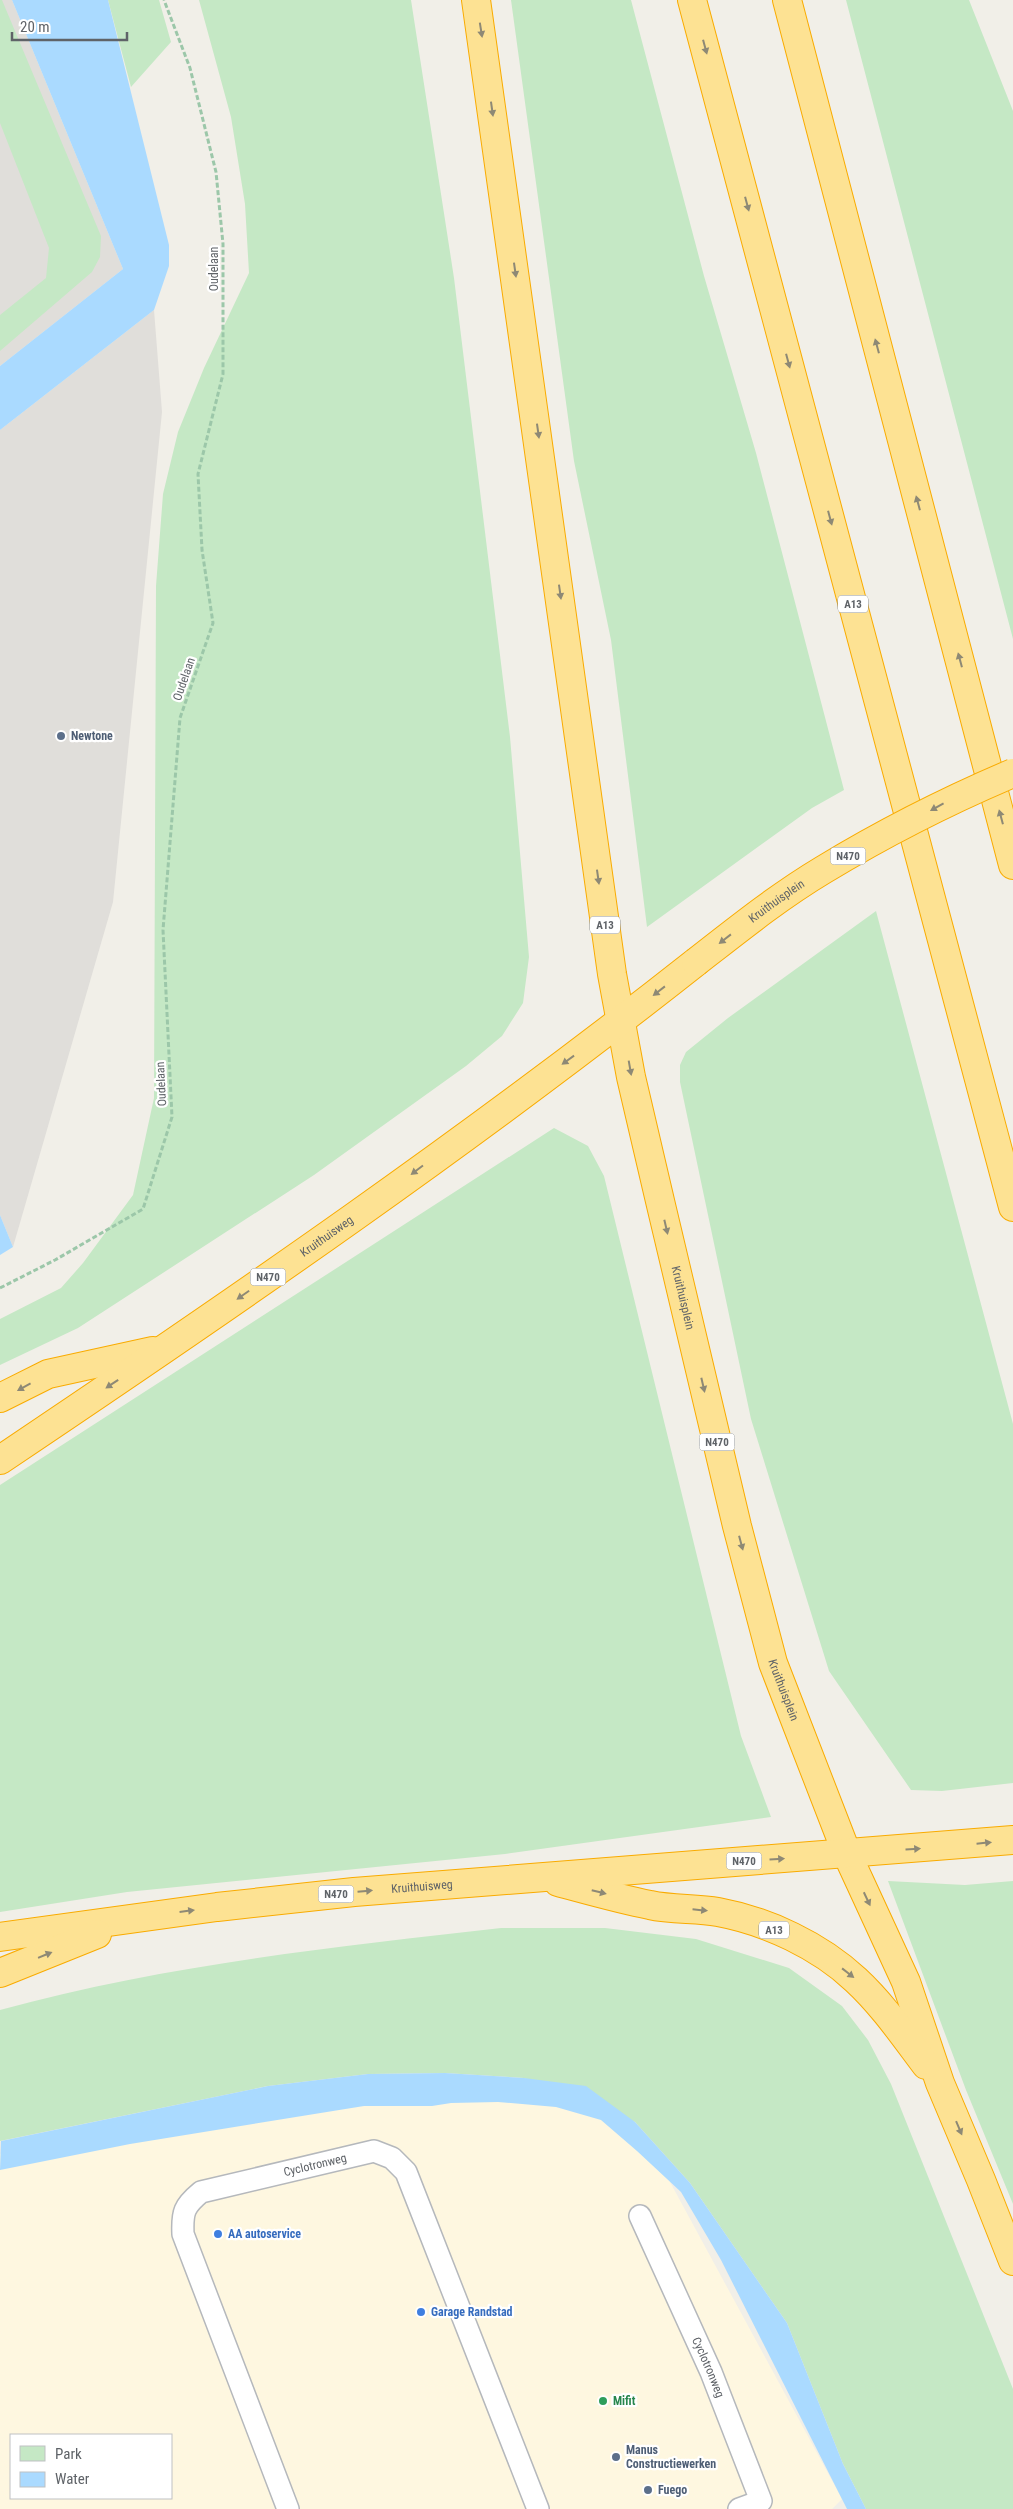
<svg xmlns="http://www.w3.org/2000/svg" width="1013" height="2509" font-family="'Roboto Condensed',sans-serif">
	<rect width="100%" height="100%" fill="#f1efe8"/>
	<!-- commercial -->
	<path fill="#fef7e0" fill-rule="evenodd" d="M396 2088 585 2102 651 2147 842 2499 832 2509H0V2154ZM11 2435H171V2498H11Z"/>
	<!-- industrial -->
	<path fill="#e0deda" d="M0 0H12L123 269 0 366Z
		M154 310 162 412 113 902 13 1247 0 1215V430Z"/>
	<!-- green -->
	<path fill="#c5e8c5" d="M0 0H2L101 236 100 257 92 272 0 351V315L46 278 49 248 0 123Z
		M108 0H159L171 42 131 87Z
		M199 0H411L454 278 510 737 529 957 523 1003 502 1036 466 1066 314 1175 78 1328 0 1365V1319L61 1288 83 1263 133 1195 154 1098 156 586 163 494 178 432 204 368 249 273 245 204 231 117Z
		M511 0H631L704 276 756 453 844 790 812 808 647 927 611 640 574 461Z
		M846 0H969L1013 111V639Z
		M876 911 1013 1424V1783L942 1791 911 1790 829 1671 751 1419 680 1082V1065L686 1052 728 1018Z
		M554 1128 588 1146 604 1176 741 1736 771 1817 505 1854 127 1892 0 1912V1485Z
		M888 1881 965 1885 1013 1881V2204L966 2090Z
		M501 1928H605L696 1939 789 1968 842 2006 868 2040 891 2084 1013 2389V2509H866L843 2464 787 2323 690 2183 635 2122 524 2078 445 2073 368 2074 268 2086 0 2141V2010C164 1965 333 1947 501 1928Z"/>
	<!-- water -->
	<path fill="#aadaff" d="M12 0H108L169 245V266L154 310 0 430V366L123 269Z
		M0 1215 13 1247 0 1255Z
		M445 2073 524 2078 586 2086 635 2122 690 2183 787 2323 843 2464 866 2509H847L721 2260 681 2192 637 2151 601 2120 556 2107 498 2102 451 2103 432 2106H364L130 2144 0 2170 1 2141 268 2086 368 2074Z"/>
	<g fill="none" stroke-linecap="round" stroke-linejoin="round">
		<!-- lane casing -->
		<g stroke="#b5b8bc" stroke-width="24">
			<g id="lane">
				<path id="s1" d="M640 2216 711 2372 761 2501 739 2509"/>
				<path id="s2" d="M288 2509 183 2234C182 2212 184 2206 201 2192L374 2151 392 2158 406 2172 538 2509"/>
			</g>
		</g>
		<!-- highway casing -->
		<g stroke="#f9ab00" stroke-width="30">
			<g id="highway">
				<path id="s3" d="M476 0 612 974 631 1077 660 1201 737 1526 773 1663 847 1854 906 1982 940 2083 981 2180 1013 2261"/>
				<path d="M692 0 1013 1207"/>
				<path d="M787 0 1013 865"/>
				<path d="M0 1398 48 1374 153 1351"/>
				<path id="s4" d="M0 1460C237 1301 472 1139 696 962"/>
				<path d="M558 1882C588 1890 619 1899 650 1905 672 1910 696 1908 718 1912 767 1921 820 1946 856 1980 883 2005 904 2036 926 2065"/>
				<path id="s5" d="M0 1937 217 1907 354 1892 1013 1840"/>
				<path d="M0 1973 97 1934"/>
			</g>
		</g>
		<!-- path -->
		<path stroke="#9cc7a9" stroke-width="3" stroke-dasharray="5 2.5" stroke-linecap="butt" d="M0 1288 55 1260 143 1209 172 1117 163 930 180 718 213 623 202 550 198 474 223 374V244L216 172 190 68 164 0"/>
		<!-- lane -->
		<use href="#lane" stroke="#fff" stroke-width="21"/>
		<!-- highway -->
		<use href="#highway" stroke="#fde293" stroke-width="28"/>
		<!-- highway-bridge casing -->
		<g stroke="#f9ab00" stroke-width="30" stroke-linecap="butt">
			<g id="highway-bridge">
				<path id="s6" d="M696 962C737 930 778 897 823 870 884 833 947 801 1013 773"/>
			</g>
		</g>
		<!-- highway-bridge -->
		<use href="#highway-bridge" stroke="#fde293" stroke-width="28"/>
	</g>
	<!-- one-way arrows -->
	<defs><path id="oneway-solid" d="M-6-.8H1V-3.2L6.5 0L1 3.2V.8H-6Z" transform="scale(1.25)"/></defs>
	<g fill="#8e8975">
		<use href="#oneway-solid" transform="translate(481 30) rotate(81)"/>
		<use href="#oneway-solid" transform="translate(705 47) rotate(75)"/>
		<use href="#oneway-solid" transform="translate(492 109) rotate(82)"/>
		<use href="#oneway-solid" transform="translate(747 204) rotate(75)"/>
		<use href="#oneway-solid" transform="translate(515 270) rotate(82)"/>
		<use href="#oneway-solid" transform="translate(877 346) rotate(-105)"/>
		<use href="#oneway-solid" transform="translate(788 361) rotate(75)"/>
		<use href="#oneway-solid" transform="translate(538 431) rotate(82)"/>
		<use href="#oneway-solid" transform="translate(918 503) rotate(-105)"/>
		<use href="#oneway-solid" transform="translate(830 518) rotate(75)"/>
		<use href="#oneway-solid" transform="translate(560 592) rotate(82)"/>
		<use href="#oneway-solid" transform="translate(960 660) rotate(-105)"/>
		<use href="#oneway-solid" transform="translate(937 807) rotate(151)"/>
		<use href="#oneway-solid" transform="translate(1001 817) rotate(-105)"/>
		<use href="#oneway-solid" transform="translate(598 877) rotate(82)"/>
		<use href="#oneway-solid" transform="translate(725 939) rotate(142)"/>
		<use href="#oneway-solid" transform="translate(659 991) rotate(142)"/>
		<use href="#oneway-solid" transform="translate(568 1060) rotate(144)"/>
		<use href="#oneway-solid" transform="translate(630 1068) rotate(80)"/>
		<use href="#oneway-solid" transform="translate(417 1170) rotate(143)"/>
		<use href="#oneway-solid" transform="translate(666 1227) rotate(77)"/>
		<use href="#oneway-solid" transform="translate(243 1295) rotate(145)"/>
		<use href="#oneway-solid" transform="translate(112 1384) rotate(146)"/>
		<use href="#oneway-solid" transform="translate(703 1385) rotate(77)"/>
		<use href="#oneway-solid" transform="translate(24 1387) rotate(151)"/>
		<use href="#oneway-solid" transform="translate(741 1543) rotate(75)"/>
		<use href="#oneway-solid" transform="translate(984 1843) rotate(-6)"/>
		<use href="#oneway-solid" transform="translate(913 1849) rotate(-4)"/>
		<use href="#oneway-solid" transform="translate(777 1859) rotate(-4)"/>
		<use href="#oneway-solid" transform="translate(365 1891) rotate(-5)"/>
		<use href="#oneway-solid" transform="translate(599 1892) rotate(14)"/>
		<use href="#oneway-solid" transform="translate(867 1899) rotate(65)"/>
		<use href="#oneway-solid" transform="translate(700 1910) rotate(6)"/>
		<use href="#oneway-solid" transform="translate(187 1911) rotate(-7)"/>
		<use href="#oneway-solid" transform="translate(45 1955) rotate(-22)"/>
		<use href="#oneway-solid" transform="translate(848 1973) rotate(38)"/>
		<use href="#oneway-solid" transform="translate(959 2128) rotate(67)"/>
	</g>
	<!-- markers -->
	<g fill="#5c6f8a" stroke="#fff" stroke-width="2">
		<circle cx="61" cy="736" r="5"/>
		<circle cx="616" cy="2457" r="5"/>
		<circle cx="648" cy="2490" r="5"/>
	</g>
	<g fill="#3f7fe0" stroke="#fff" stroke-width="2">
		<circle cx="218" cy="2234" r="5"/>
		<circle cx="421" cy="2312" r="5"/>
	</g>
	<circle fill="#2e9e5b" stroke="#fff" stroke-width="2" cx="603" cy="2401" r="5"/>
	<g text-anchor="middle" stroke-width="4.5" stroke-linejoin="round" paint-order="stroke">
		<!-- shield labels -->
		<g fill="#fff" stroke="#8f9295" stroke-width="1">
			<rect x="838" y="595.5" width="30" height="17" rx="4"/>
			<rect x="830.5" y="847.5" width="35" height="17" rx="4"/>
			<rect x="590" y="916.5" width="30" height="17" rx="4"/>
			<rect x="250.5" y="1268.5" width="35" height="17" rx="4"/>
			<rect x="699.5" y="1433.5" width="35" height="17" rx="4"/>
			<rect x="726.5" y="1852.5" width="35" height="17" rx="4"/>
			<rect x="318.5" y="1885.5" width="35" height="17" rx="4"/>
			<rect x="759" y="1921.5" width="30" height="17" rx="4"/>
		</g>
		<g font-size="11" font-weight="bold" fill="#5f6368">
			<text x="853" y="608">A13</text>
			<text x="848" y="860">N470</text>
			<text x="605" y="929">A13</text>
			<text x="268" y="1281">N470</text>
			<text x="717" y="1446">N470</text>
			<text x="744" y="1865">N470</text>
			<text x="336" y="1898">N470</text>
			<text x="774" y="1934">A13</text>
		</g>
		<!-- street labels -->
		<g font-size="12" fill="#5f6368" stroke="#fff">
			<text transform="translate(214 269) rotate(-90)" y="4">Oudelaan</text>
			<text transform="translate(184 679) rotate(-71)" y="4">Oudelaan</text>
			<text dy="4" stroke="none"><textPath href="#s6" startOffset="101">Kruithuisplein</textPath></text>
			<text transform="translate(161 1084) rotate(-93)" y="4">Oudelaan</text>
			<text dy="4" stroke="none"><textPath href="#s4" startOffset="396">Kruithuisweg</textPath></text>
			<text dy="4" stroke="none"><textPath href="#s3" startOffset="1315">Kruithuisplein</textPath></text>
			<text dy="4" stroke="none"><textPath href="#s3" startOffset="1720">Kruithuisplein</textPath></text>
			<text dy="4" stroke="none"><textPath href="#s5" startOffset="425">Kruithuisweg</textPath></text>
			<text dy="4" stroke="none"><textPath href="#s2" startOffset="460">Cyclotronweg</textPath></text>
			<text dy="4" stroke="none"><textPath href="#s1" startOffset="166">Cyclotronweg</textPath></text>
		</g>
		<!-- service labels -->
		<g font-size="12" font-weight="bold" fill="#4e5e75" stroke="#fff" text-anchor="start">
			<text x="71" y="740">Newtone</text>
			<text x="626" y="2454">Manus<tspan x="626" dy="14">Constructiewerken</tspan></text>
			<text x="658" y="2494">Fuego</text>
		</g>
		<!-- shop labels -->
		<g font-size="12" font-weight="bold" fill="#366cbe" stroke="#fff" text-anchor="start">
			<text x="228" y="2238">AA autoservice</text>
			<text x="431" y="2316">Garage Randstad</text>
		</g>
		<!-- leisure labels -->
		<g font-size="12" font-weight="bold" fill="#27864d" stroke="#fff" text-anchor="start">
			<text x="613" y="2405">Mifit</text>
		</g>
	</g>
	<!-- legend -->
	<rect x="10" y="2434" width="162" height="65" fill="#ffffff" stroke="#bfc1c3"/>
	<rect x="20" y="2446" width="25" height="15" fill="#c5e8c5" stroke="#bfc1c3"/>
	<text x="55" y="2459" font-size="15" fill="#5f6368">Park</text>
	<rect x="20" y="2472" width="25" height="15" fill="#aadaff" stroke="#bfc1c3"/>
	<text x="55" y="2484" font-size="15" fill="#5f6368">Water</text>
	<!-- scale -->
	<path d="M12 32v8h115v-8" fill="none" stroke="#5f6368" stroke-width="2.5"/>
	<text x="20" y="32" font-size="15" fill="#5f6368" stroke="#ffffff" stroke-width="4" paint-order="stroke">20 m</text>
</svg>
